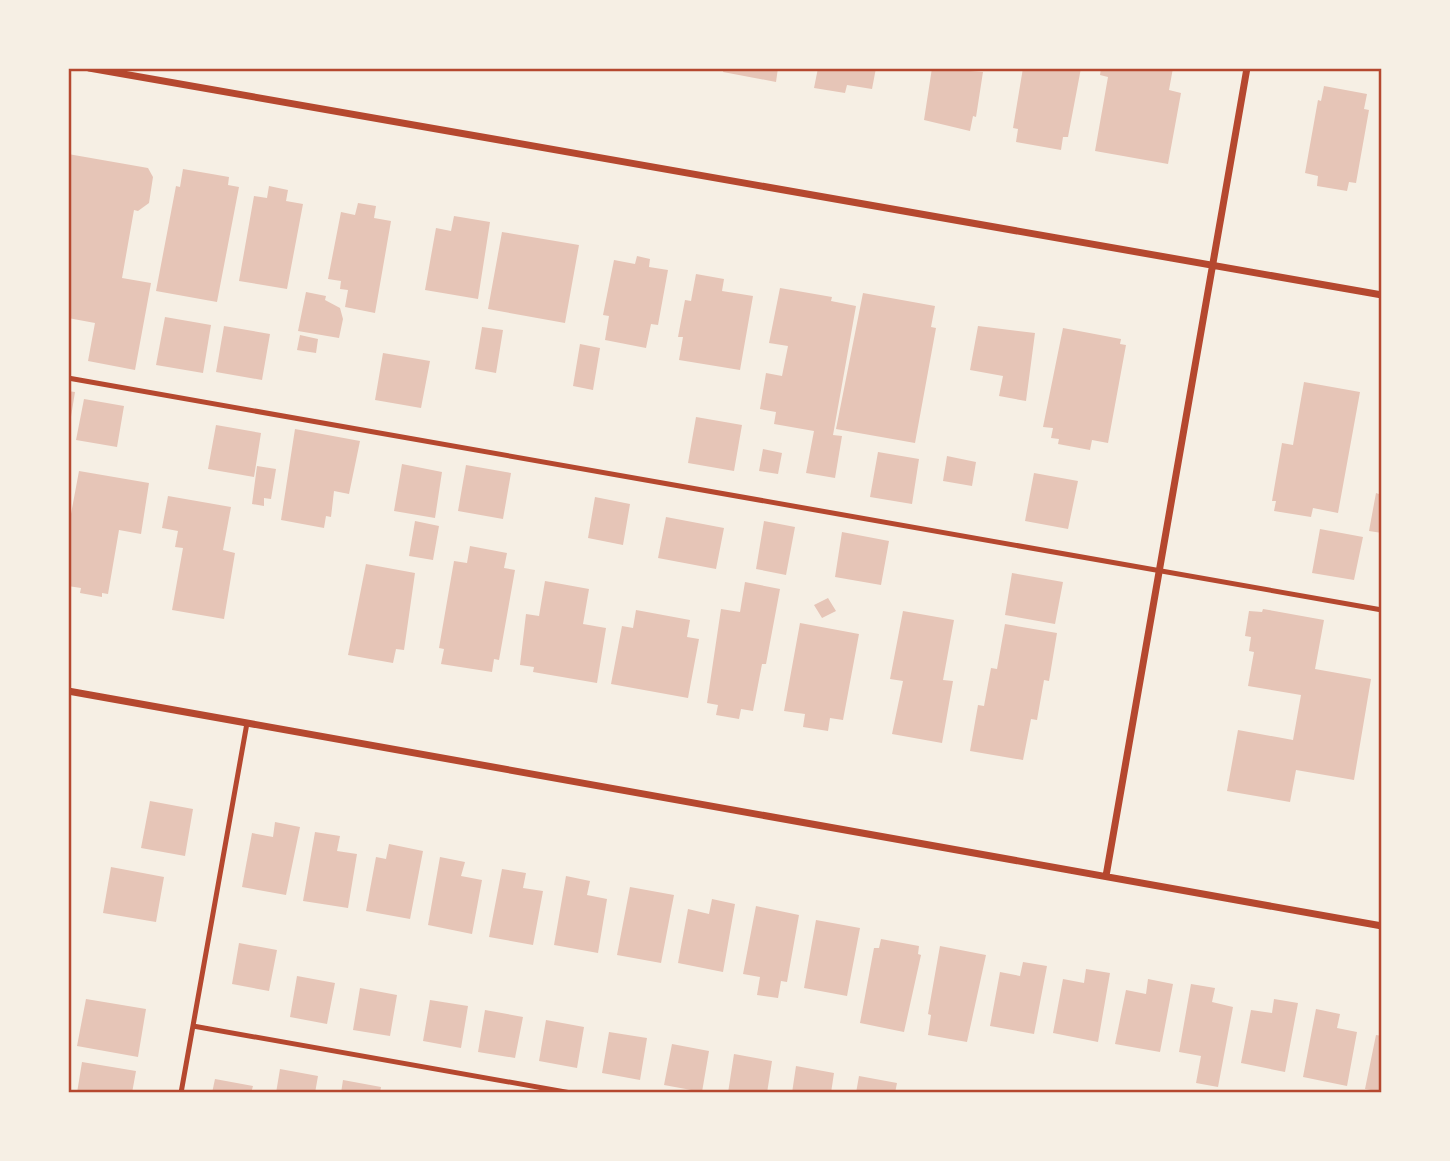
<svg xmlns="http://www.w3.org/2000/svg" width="1450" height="1161" font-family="Georgia,serif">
	<rect width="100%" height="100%" fill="#f6efe4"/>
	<!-- building -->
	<path fill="#e6c5b7" d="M724 68H778L776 82 723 72Z
		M818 68H876L872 89 847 85 845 93 814 88Z
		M932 68 983 72 976 117 973 116 970 131 924 120Z
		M1023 68H1081L1068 137H1063L1061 150 1016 142 1018 129 1013 128Z
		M1101 68H1173L1169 90 1181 93 1168 164 1095 151 1108 77 1100 75Z
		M1324 86 1367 94 1364 109 1369 110 1356 183 1349 182 1347 191 1317 186 1318 176 1305 173 1318 100 1321 101Z
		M68 154 148 168 153 177 149 203 138 211 134 210 122 278 151 283 135 370 88 361 95 323 68 318Z
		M183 169 229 177 228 185 239 187 217 302 156 291 176 186 180 187Z
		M269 186 288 190 286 201 303 204 287 289 239 281 254 196 267 198Z
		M358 203 376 206 374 218 391 221 375 313 345 307 348 290 340 289 341 281 328 279 341 212 355 215Z
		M454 216 490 222 478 299 425 290 436 228 451 231Z
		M502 232 579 245 565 323 488 309Z
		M637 256 650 259 649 267 668 270 658 325 651 324 646 348 605 340 609 316 603 315 614 260 635 264Z
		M696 274 724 279 722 291 753 296 740 370 679 360 683 337H678L685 300 691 301Z
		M780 288 832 297 831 301 856 306 833 435 842 436 835 478 806 473 814 431 774 424 776 412 760 409 766 373 782 376 788 346 769 343Z
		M306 292 326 296 325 300 340 308 343 319 339 338 298 331Z
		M863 293 935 306 931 327 936 328 915 443 836 429Z
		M165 317 211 325 203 373 156 365Z
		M224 326 270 334 262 380 216 372Z
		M978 326 1035 333 1026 401 999 396 1003 376 970 370Z
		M482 327 503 330 496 373 475 369Z
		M1063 328 1121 339 1120 344 1126 345 1108 443 1092 440 1090 450 1058 444 1059 439 1051 438 1053 428 1043 427Z
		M300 335 318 339 316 353 297 350Z
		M580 344 600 348 593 390 573 386Z
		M383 353 430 361 421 408 375 400Z
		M1304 382 1360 392 1338 513 1313 508 1311 517 1274 511 1276 501H1272L1282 443 1293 445Z
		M68 391 75 392 70 423H68Z
		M84 399 124 406 117 447 76 440Z
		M696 417 742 425 734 471 688 463Z
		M216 425 261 433 254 477 208 469Z
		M295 429 360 441 349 494 334 491 331 517 326 516 324 528 281 520Z
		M763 449 782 453 778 474 759 471Z
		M878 452 919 459 912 504 870 497Z
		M947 456 976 462 972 486 943 481Z
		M402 464 442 472 435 518 394 511Z
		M466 465 511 473 503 519 458 511Z
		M257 466 276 469 271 499 264 498V506L252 504Z
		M79 471 149 483 141 534 119 530 108 594 102 593V597L80 593 81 588 68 586V530Z
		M1034 473 1078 481 1068 529 1025 521Z
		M1376 493 1382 495V533L1369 531Z
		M168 496 231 507 223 550 235 553 224 619 172 610 183 548 175 547 178 531 162 528Z
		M595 497 630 504 623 545 588 538Z
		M666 517 724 528 716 569 658 558Z
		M415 521 439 526 433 560 409 556Z
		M764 521 795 527 786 575 756 569Z
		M1320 529 1363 537 1354 580 1312 573Z
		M842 532 889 541 881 585 835 577Z
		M470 546 507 553 504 568 515 570 499 660 494 659 492 672 441 664 444 649 439 648 454 561 467 563Z
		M366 564 415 573 404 650 396 649 393 663 348 655Z
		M1012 573 1063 582 1055 624 1005 615Z
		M545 581 589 589 583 624 606 628 597 683 533 672 534 667 520 665 526 614 539 616Z
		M745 582 780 589 766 664H762L753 711 741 709 739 719 716 715 718 705 707 703 721 609 740 612Z
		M828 598 836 611 822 618 814 605Z
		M1263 609 1324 620 1315 669 1371 679 1354 780 1296 770 1290 802 1227 791 1238 730 1293 740 1301 695 1248 686 1254 652 1249 651 1251 637 1245 636 1249 611 1262 612Z
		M636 610 690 620 687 637 699 639 688 698 611 684 622 626 633 628Z
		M903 611 954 620 943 680 953 681 942 743 892 734 903 681 890 679Z
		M800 623 859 634 843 720 830 718 828 731 803 727 805 714 784 711Z
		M1005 624 1057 633 1049 681 1044 680 1037 720 1031 719 1023 760 970 751 978 705 984 706 991 668 997 669Z
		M150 801 193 809 185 856 141 848Z
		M275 822 300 827 286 895 242 887 252 833 273 837Z
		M315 832 340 836 337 851 357 854 348 908 303 901Z
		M389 844 423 851 410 919 366 911 376 857 386 859Z
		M440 857 465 862 461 876 482 880 472 934 428 925Z
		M111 867 164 877 156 922 103 913Z
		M502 869 526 873 523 888 543 891 533 945 489 937Z
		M566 876 590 881 587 895 607 899 598 953 554 945Z
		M630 887 674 895 661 963 617 955Z
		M712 899 735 904 723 972 678 963 688 909 709 914Z
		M756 906 799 915 787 982 781 981 778 998 757 995 760 977 743 974Z
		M816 920 860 928 847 996 804 988Z
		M881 939 919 946 918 954 921 955 904 1032 860 1023 874 948H879Z
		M239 943 277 950 269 991 232 984Z
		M940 946 986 955 967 1042 928 1035 931 1015 928 1014Z
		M1023 962 1047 966 1034 1034 990 1026 1000 972 1020 976Z
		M1086 969 1110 973 1098 1042 1053 1033 1063 979 1084 983Z
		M297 976 335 983 327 1024 290 1017Z
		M1148 979 1173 984 1160 1052 1115 1044 1126 990 1146 994Z
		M1191 984 1215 988 1212 1002 1233 1007 1218 1087 1196 1083 1201 1056 1179 1052Z
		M360 988 397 995 390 1036 353 1030Z
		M86 999 146 1009 138 1057 77 1046Z
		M1274 999 1298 1003 1285 1072 1241 1063 1251 1010 1272 1013Z
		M430 1000 468 1006 461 1048 423 1041Z
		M1316 1009 1340 1014 1337 1028 1357 1032 1347 1086 1303 1077Z
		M485 1010 523 1017 515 1058 478 1052Z
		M546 1020 584 1027 577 1068 539 1061Z
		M609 1032 647 1038 640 1080 602 1073Z
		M1376 1035 1382 1036V1092L1365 1089Z
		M672 1044 709 1051 702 1092 664 1085Z
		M734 1054 772 1061 767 1093H728Z
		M82 1062 136 1071 132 1093H77Z
		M796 1066 834 1073 831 1093H792Z
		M280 1069 318 1076 315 1093H276Z
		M859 1076 897 1083 895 1093H856Z
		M215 1079 253 1086 251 1093H212Z
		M343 1080 381 1087 380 1093H341Z"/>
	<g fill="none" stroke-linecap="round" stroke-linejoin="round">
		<!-- service -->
		<path stroke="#b5482f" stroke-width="5" d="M68 378 1382 610
			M193 1026 571 1093
			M181 1093 247 723"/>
		<!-- minor -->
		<path stroke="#b5482f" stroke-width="7" d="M89 68 1382 295
			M68 691 1382 926
			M1106 876 1247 68"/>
	</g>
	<!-- border -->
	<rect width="1450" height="1161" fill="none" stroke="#f6efe4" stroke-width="140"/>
	<rect x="70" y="70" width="1310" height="1021" fill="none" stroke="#b5482f" stroke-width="2.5"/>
</svg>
